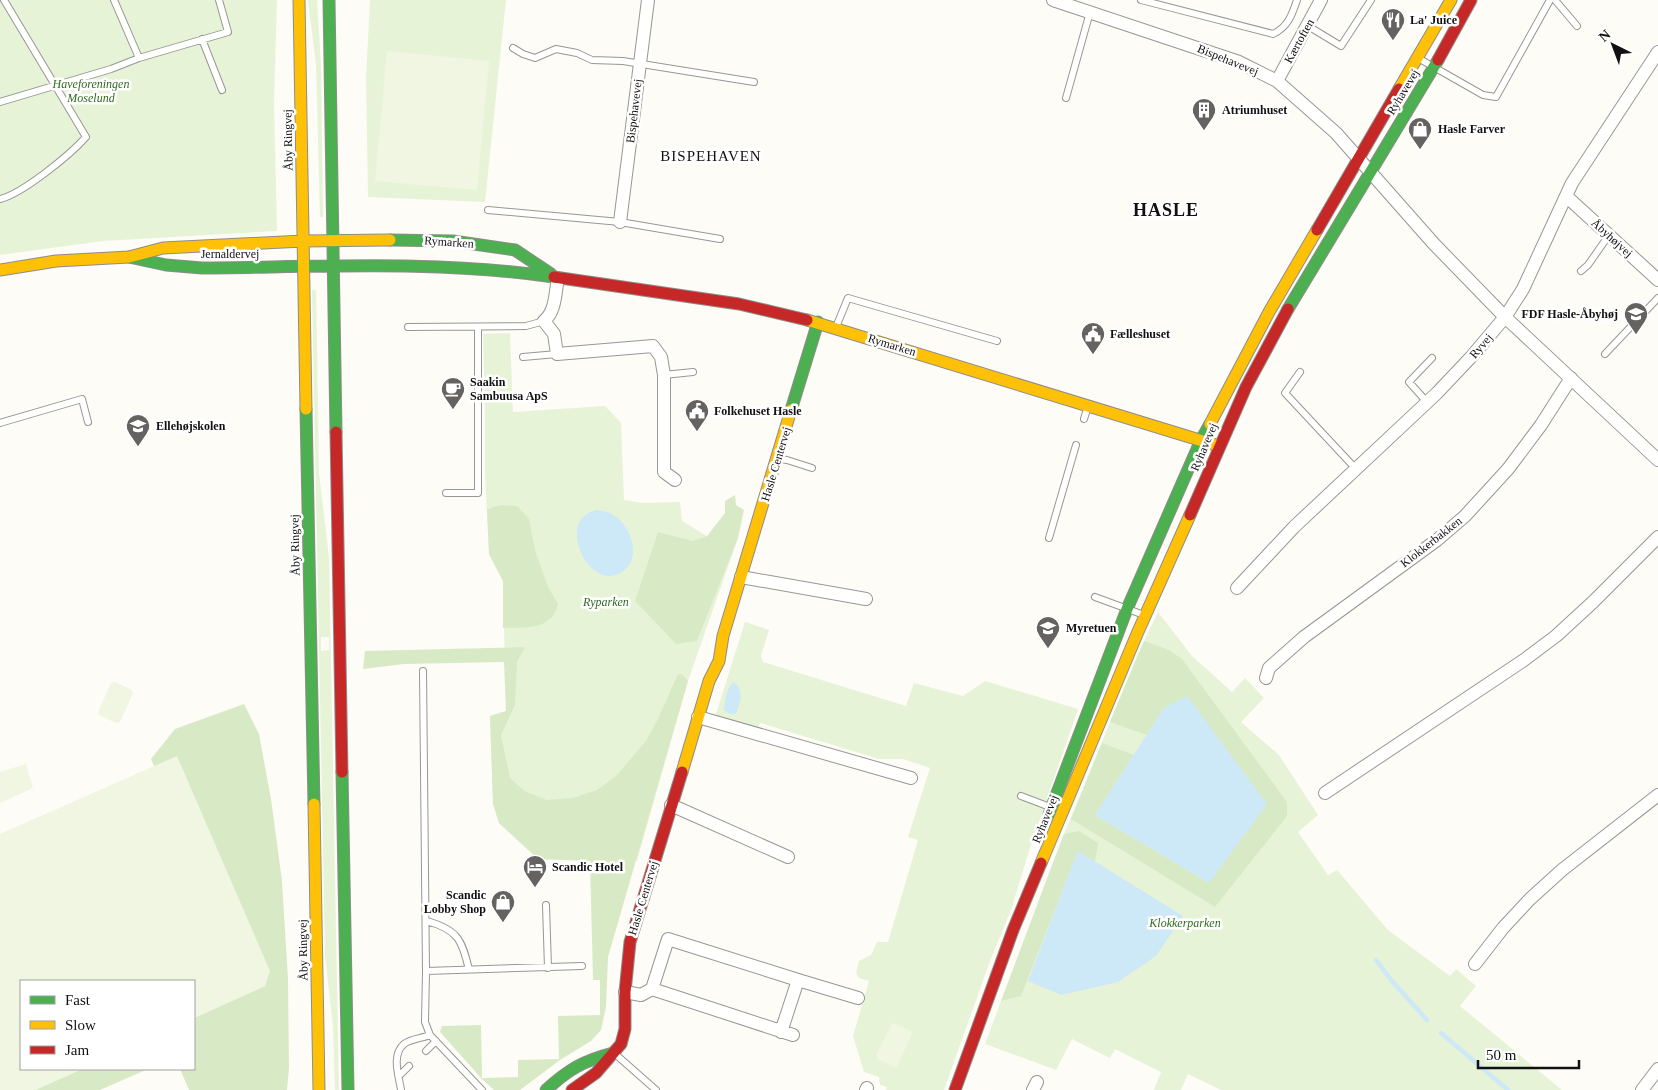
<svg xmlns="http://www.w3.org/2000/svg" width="1658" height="1090" font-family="'Times New Roman',serif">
	<rect width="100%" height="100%" fill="#fdfcf7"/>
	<!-- green -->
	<path fill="#e7f3d7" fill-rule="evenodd" d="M0 0H277L274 102 277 231 103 241 0 255Z
		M308 0H317L321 65 323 217H320L316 65Z
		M370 0H506L485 202 368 197 366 78Z
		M312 290H316L319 473 329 557 339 1090H335L333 1026 325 956ZM321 637H329V650L321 651Z
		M510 333 513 412 605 406 621 423 624 500 643 503 680 502 682 521 707 536 738 538 688 681 637 861 538 859 499 823 493 804 490 716 506 711 503 581 489 554 485 472V417L483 334Z
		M1158 612 1192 656 1232 692 1245 678 1264 698 1241 722 1279 755 1318 815 1298 832 1328 875 1337 870 1388 930 1450 976 1456 969 1476 986 1460 1006 1562 1090H1221L1188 1074 1181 1090H1154L1161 1072 1115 1049 1110 1058 1072 1039 1056 1070 985 1044 1058 849 1137 656Z
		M745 622 769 630 761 656 763 662 906 706 914 683 963 696 985 681 1078 709 1029 851 1011 910 990 961 944 1090H886L887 1087 880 1085 879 1077 864 1072 853 1036 869 981 859 978 856 973 859 961 871 955 877 942H888L918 840 908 837 930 768 903 759H879L760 723 758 729 715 717Z"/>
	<!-- forest -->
	<path fill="#d8eac5" d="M735 495 736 505 744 510 738 538 697 641 676 644 635 601 658 532 693 541 707 536 725 513V501Z
		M501 505 517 506 529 519 535 550 548 587 558 604C552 631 525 627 503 628V581L489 554 487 509Z
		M1144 641 1169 650 1182 659 1287 802V816L1215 907 1071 819 1102 743 1134 755 1095 815 1209 883 1164 708 1147 735 1110 722Z
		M525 647 517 662 515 705 501 735 510 778 526 792 547 800 573 798 597 790 616 776 646 741 658 719 678 674H682L688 681 608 957 606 1007 601 1030 591 1041 560 1060 520 1090H494L481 1078 440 1032 442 1026 481 1025 482 1078 518 1077V1060L559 1059 558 1016 600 1015V980H593L590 861 538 859 499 823 493 804 490 716 506 711 504 662 404 664 363 669 365 651Z
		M244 704 259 734 271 799 282 881 288 979 289 1068 287 1090H189L180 1069H194V1018L265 986 159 778 151 759 175 729Z
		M1079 831 1098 843 1095 862 1078 852 1021 996 1001 1001 1064 834Z
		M82 1069H148L100 1090H35Z"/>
	<!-- pitch -->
	<path fill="#f0f6e1" d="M387 51 489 61 477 190 375 181Z
		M115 682 132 690 133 693 120 722 116 723 99 715 98 712 111 683Z
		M177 756 270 971 265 986 194 1018V981H21V1069H82L35 1090H0V834Z
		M26 764 33 788 0 803V772Z
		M894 1023 911 1031 912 1034 897 1066 894 1067 878 1059 876 1055 892 1024Z"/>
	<!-- water -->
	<path fill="#cde8f7" d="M597 510C603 511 610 512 615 516 632 528 642 558 622 572 590 594 553 519 597 510Z
		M734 682C745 692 740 703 736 714H730L724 710C725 701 726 687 734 682Z
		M1187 696 1267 804 1209 883 1095 815 1164 708Z
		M1078 851 1183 916 1156 956 1118 982 1061 995 1028 981Z"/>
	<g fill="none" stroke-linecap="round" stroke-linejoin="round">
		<!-- stream -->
		<path stroke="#cde8f7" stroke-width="4.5" d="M1376 960 1391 980 1427 1020
			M1441 1033 1508 1090"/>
		<!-- lane casing -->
		<g stroke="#979795" stroke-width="8">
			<path id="lane" d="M1141 0 1273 34C1288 27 1292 15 1297 0
				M1555 0 1577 26
				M1308 26 1341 46 1371 0
				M202 39 222 90
				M513 48 523 54 535 58 556 49 577 53 592 60 623 61 754 82
				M139 58 228 32 219 0
				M1418 58 1483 95 1496 97 1550 0
				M1066 98 1090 12
				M0 102 111 69 139 58 114 0
				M0 199C22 194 70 155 86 137L4 0
				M488 210 620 222 720 239
				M1581 271 1588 265 1609 235
				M408 327 526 326 544 321
				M836 327 848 298 997 341
				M1605 354 1658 298
				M523 357 557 354
				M1300 372 1285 393 1356 469
				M664 375 693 372
				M1427 402 1409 382 1432 358
				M1084 419 1088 406
				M0 423 82 399 88 422
				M779 459 787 460 812 468
				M446 493H478V327
				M1049 538 1076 445
				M1095 597 1144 615
				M423 671 426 971 425 1022 430 1035 482 1090
				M1021 796 1050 807
				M546 905 548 968
				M426 921C457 929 462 939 469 970
				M426 971 582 966
				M426 1051 436 1041
				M614 1053 656 1090
				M399 1076 409 1066
				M401 1090C399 1076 391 1055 404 1044 410 1039 423 1038 430 1035"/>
		</g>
		<!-- street casing -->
		<g stroke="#979795" stroke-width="14">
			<path id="street" d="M1053 0 1239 62 1277 81 1336 133 1434 244 1505 317 1658 460
				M1277 81 1321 0
				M1566 196 1658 280
				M620 222 648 0
				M558 278C555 293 556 311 544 321L554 334 557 354 653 346 661 357 664 375V472L675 480
				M741 577 866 599
				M1237 588 1294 527 1437 393 1472 356 1505 317 1523 289 1572 183 1658 52
				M1266 678 1269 668 1304 637 1437 540 1465 516 1508 469 1541 425 1571 378
				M698 717 911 778
				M1325 793 1524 660 1556 636 1593 602 1658 537
				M671 805 788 857
				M1475 964 1503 928 1530 899 1562 870 1658 795
				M652 989 668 939 798 980
				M625 992 641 995 652 989 793 1035
				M781 1032 798 980 858 998
				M866 1090 867 1088
				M1033 1090 1037 1082
				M1642 1090 1658 1069"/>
		</g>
		<!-- fast casing -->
		<g stroke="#8e8d8b" stroke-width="13">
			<path id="fast" d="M329 0 336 432
				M390 240 453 241 515 250 551 274
				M129 257 166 265 202 268C319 267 438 260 554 277
				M1288 309 1438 60
				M306 409 314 804
				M791 410 818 322
				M342 772 348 1090
				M1049 814 1127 609 1201 440 1210 424
				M546 1090C569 1069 583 1061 613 1053"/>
		</g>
		<!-- slow casing -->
		<g stroke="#8e8d8b" stroke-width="13">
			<path id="slow" d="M299 0 306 409
				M1399 89 1451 0
				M0 270 56 261 129 257 163 248 303 241 390 240
				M807 320 1219 446
				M1210 424 1269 312 1317 230
				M682 772 709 681 719 661 723 636 791 410
				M314 804 319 1090
				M1041 863 1137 634 1190 515"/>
		</g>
		<!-- jam casing -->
		<g stroke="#8e8d8b" stroke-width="13">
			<path id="jam" d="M1438 60 1471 0
				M1317 230 1399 89
				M554 277 739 304 807 320
				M336 432 342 772
				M1190 515 1246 387 1288 309
				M572 1090 596 1073 621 1044 625 1029V992L630 942 682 772
				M955 1090 1013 930 1041 863"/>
		</g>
		<!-- lane -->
		<use href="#lane" stroke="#fffffe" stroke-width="6"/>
		<!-- street -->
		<use href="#street" stroke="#fffffe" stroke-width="12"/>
		<!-- fast -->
		<use href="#fast" stroke="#4caf50" stroke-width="11"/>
		<!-- slow -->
		<use href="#slow" stroke="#ffc107" stroke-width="11"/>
		<!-- jam -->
		<use href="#jam" stroke="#c62828" stroke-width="11"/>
	</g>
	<!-- icons -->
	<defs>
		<g id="restaurant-pin" transform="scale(1.25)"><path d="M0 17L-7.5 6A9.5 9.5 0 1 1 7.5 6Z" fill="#646362" stroke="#fff"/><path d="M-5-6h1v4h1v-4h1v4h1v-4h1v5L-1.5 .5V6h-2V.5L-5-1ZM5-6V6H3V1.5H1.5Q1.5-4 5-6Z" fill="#fff"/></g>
		<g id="building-pin" transform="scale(1.25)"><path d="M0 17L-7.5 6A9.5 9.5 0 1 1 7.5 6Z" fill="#646362" stroke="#fff"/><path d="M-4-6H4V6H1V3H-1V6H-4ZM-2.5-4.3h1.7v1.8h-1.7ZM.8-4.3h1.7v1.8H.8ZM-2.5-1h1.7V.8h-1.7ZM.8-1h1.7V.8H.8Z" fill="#fff"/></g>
		<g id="shop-pin" transform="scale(1.25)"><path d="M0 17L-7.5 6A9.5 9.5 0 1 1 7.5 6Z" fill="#646362" stroke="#fff"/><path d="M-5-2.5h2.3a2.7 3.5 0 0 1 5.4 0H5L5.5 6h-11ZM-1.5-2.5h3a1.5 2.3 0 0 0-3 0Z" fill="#fff"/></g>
		<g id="school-pin" transform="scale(1.25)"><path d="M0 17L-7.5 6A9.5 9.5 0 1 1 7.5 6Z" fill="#646362" stroke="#fff"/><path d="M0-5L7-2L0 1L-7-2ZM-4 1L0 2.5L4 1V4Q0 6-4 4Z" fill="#fff"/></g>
		<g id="civic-pin" transform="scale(1.25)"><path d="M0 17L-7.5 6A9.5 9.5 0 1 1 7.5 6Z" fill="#646362" stroke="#fff"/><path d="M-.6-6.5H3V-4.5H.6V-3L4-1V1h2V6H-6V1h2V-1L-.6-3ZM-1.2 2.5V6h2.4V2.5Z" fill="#fff"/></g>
		<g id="cafe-pin" transform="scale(1.25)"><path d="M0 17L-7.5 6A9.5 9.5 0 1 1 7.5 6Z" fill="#646362" stroke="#fff"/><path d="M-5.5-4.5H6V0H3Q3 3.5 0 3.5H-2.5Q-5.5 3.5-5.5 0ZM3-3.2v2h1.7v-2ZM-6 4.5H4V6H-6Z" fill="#fff"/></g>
		<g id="hotel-pin" transform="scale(1.25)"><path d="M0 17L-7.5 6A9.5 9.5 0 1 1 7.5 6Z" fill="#646362" stroke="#fff"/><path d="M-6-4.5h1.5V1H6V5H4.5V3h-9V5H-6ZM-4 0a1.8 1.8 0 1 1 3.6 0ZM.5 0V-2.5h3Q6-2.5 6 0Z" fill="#fff"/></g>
	</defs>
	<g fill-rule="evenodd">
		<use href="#restaurant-pin" x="1393" y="20"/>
		<use href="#building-pin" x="1204" y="110"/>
		<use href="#shop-pin" x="1420" y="129"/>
		<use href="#school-pin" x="1636" y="314"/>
		<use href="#civic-pin" x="1093" y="334"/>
		<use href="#cafe-pin" x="453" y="389"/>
		<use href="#civic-pin" x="697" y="411"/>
		<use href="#school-pin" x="138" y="426"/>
		<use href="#school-pin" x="1048" y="628"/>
		<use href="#hotel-pin" x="535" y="867"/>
		<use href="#shop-pin" x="503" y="902"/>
	</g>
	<g text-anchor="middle" stroke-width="5" stroke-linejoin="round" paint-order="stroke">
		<!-- poi labels -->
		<g font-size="12" font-weight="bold" fill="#111" stroke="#fff" text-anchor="start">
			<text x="1410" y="24">La' Juice</text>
			<text x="1222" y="114">Atriumhuset</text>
			<text x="1438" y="133">Hasle Farver</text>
			<text x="1618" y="318" text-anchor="end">FDF Hasle-Åbyhøj</text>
			<text x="1110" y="338">Fælleshuset</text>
			<text x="470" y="386">Saakin<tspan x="470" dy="14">Sambuusa ApS</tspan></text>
			<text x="714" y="415">Folkehuset Hasle</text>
			<text x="156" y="430">Ellehøjskolen</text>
			<text x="1066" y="632">Myretuen</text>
			<text x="552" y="871">Scandic Hotel</text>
			<text x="486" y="899" text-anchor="end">Scandic<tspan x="486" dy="14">Lobby Shop</tspan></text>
		</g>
		<!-- street labels -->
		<g font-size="12" fill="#111" stroke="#fff">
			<text transform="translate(1299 41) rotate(-61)" y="4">Kærtoften</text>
			<text transform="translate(1228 60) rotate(22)" y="4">Bispehavevej</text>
			<text transform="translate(1403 92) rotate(-59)" y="4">Ryhavevej</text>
			<text transform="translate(634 111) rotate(-83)" y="4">Bispehavevej</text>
			<text transform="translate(288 140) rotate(-91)" y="4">Åby Ringvej</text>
			<text transform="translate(1612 238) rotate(42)" y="4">Åbyhøjvej</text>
			<text transform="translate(449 242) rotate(4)" y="4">Rymarken</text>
			<text x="230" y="258">Jernaldervej</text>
			<text transform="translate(892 345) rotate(17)" y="4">Rymarken</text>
			<text transform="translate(1481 346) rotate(-50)" y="4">Ryvej</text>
			<text transform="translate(1204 447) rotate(-67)" y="4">Ryhavevej</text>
			<text transform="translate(776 464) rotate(-73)" y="4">Hasle Centervej</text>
			<text transform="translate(1431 542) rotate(-38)" y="4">Klokkerbakken</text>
			<text transform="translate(295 545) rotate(-91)" y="4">Åby Ringvej</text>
			<text transform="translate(1045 819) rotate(-68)" y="4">Ryhavevej</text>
			<text transform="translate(643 898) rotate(-73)" y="4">Hasle Centervej</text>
			<text transform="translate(303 950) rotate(-91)" y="4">Åby Ringvej</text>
		</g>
		<!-- park labels -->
		<g font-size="12" font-style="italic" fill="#2f6b1f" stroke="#fff">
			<text x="91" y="88">Haveforeningen<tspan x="91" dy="14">Moselund</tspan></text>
			<text x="606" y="606">Ryparken</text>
			<text x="1185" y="927">Klokkerparken</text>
		</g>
		<!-- quarter labels -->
		<g font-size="15" letter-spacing="1" fill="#111" stroke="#fff">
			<text x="711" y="161">BISPEHAVEN</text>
		</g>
		<!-- district labels -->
		<g font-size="18" font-weight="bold" letter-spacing="1" fill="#111" stroke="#fff">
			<text x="1166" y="216">HASLE</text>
		</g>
	</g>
	<!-- legend -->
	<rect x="20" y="980" width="175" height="90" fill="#ffffff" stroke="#a0a0a0"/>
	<rect x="30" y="996" width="25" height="8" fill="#4caf50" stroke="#a0a0a0"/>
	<text x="65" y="1005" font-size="15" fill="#111111">Fast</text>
	<rect x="30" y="1021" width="25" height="8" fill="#ffc107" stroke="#a0a0a0"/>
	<text x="65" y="1030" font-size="15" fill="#111111">Slow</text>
	<rect x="30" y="1046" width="25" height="8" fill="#c62828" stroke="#a0a0a0"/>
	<text x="65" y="1055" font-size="15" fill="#111111">Jam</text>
	<!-- north arrow -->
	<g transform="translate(1613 45) rotate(318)" stroke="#ffffff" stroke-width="4" paint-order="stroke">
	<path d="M0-4L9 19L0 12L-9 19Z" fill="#111111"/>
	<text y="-8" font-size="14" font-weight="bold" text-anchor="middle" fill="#111111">N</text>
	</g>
	<!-- scale -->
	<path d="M1478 1060v8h101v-8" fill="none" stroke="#111111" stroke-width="2.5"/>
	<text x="1486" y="1060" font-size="15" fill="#111111" stroke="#ffffff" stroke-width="4" paint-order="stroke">50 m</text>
</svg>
